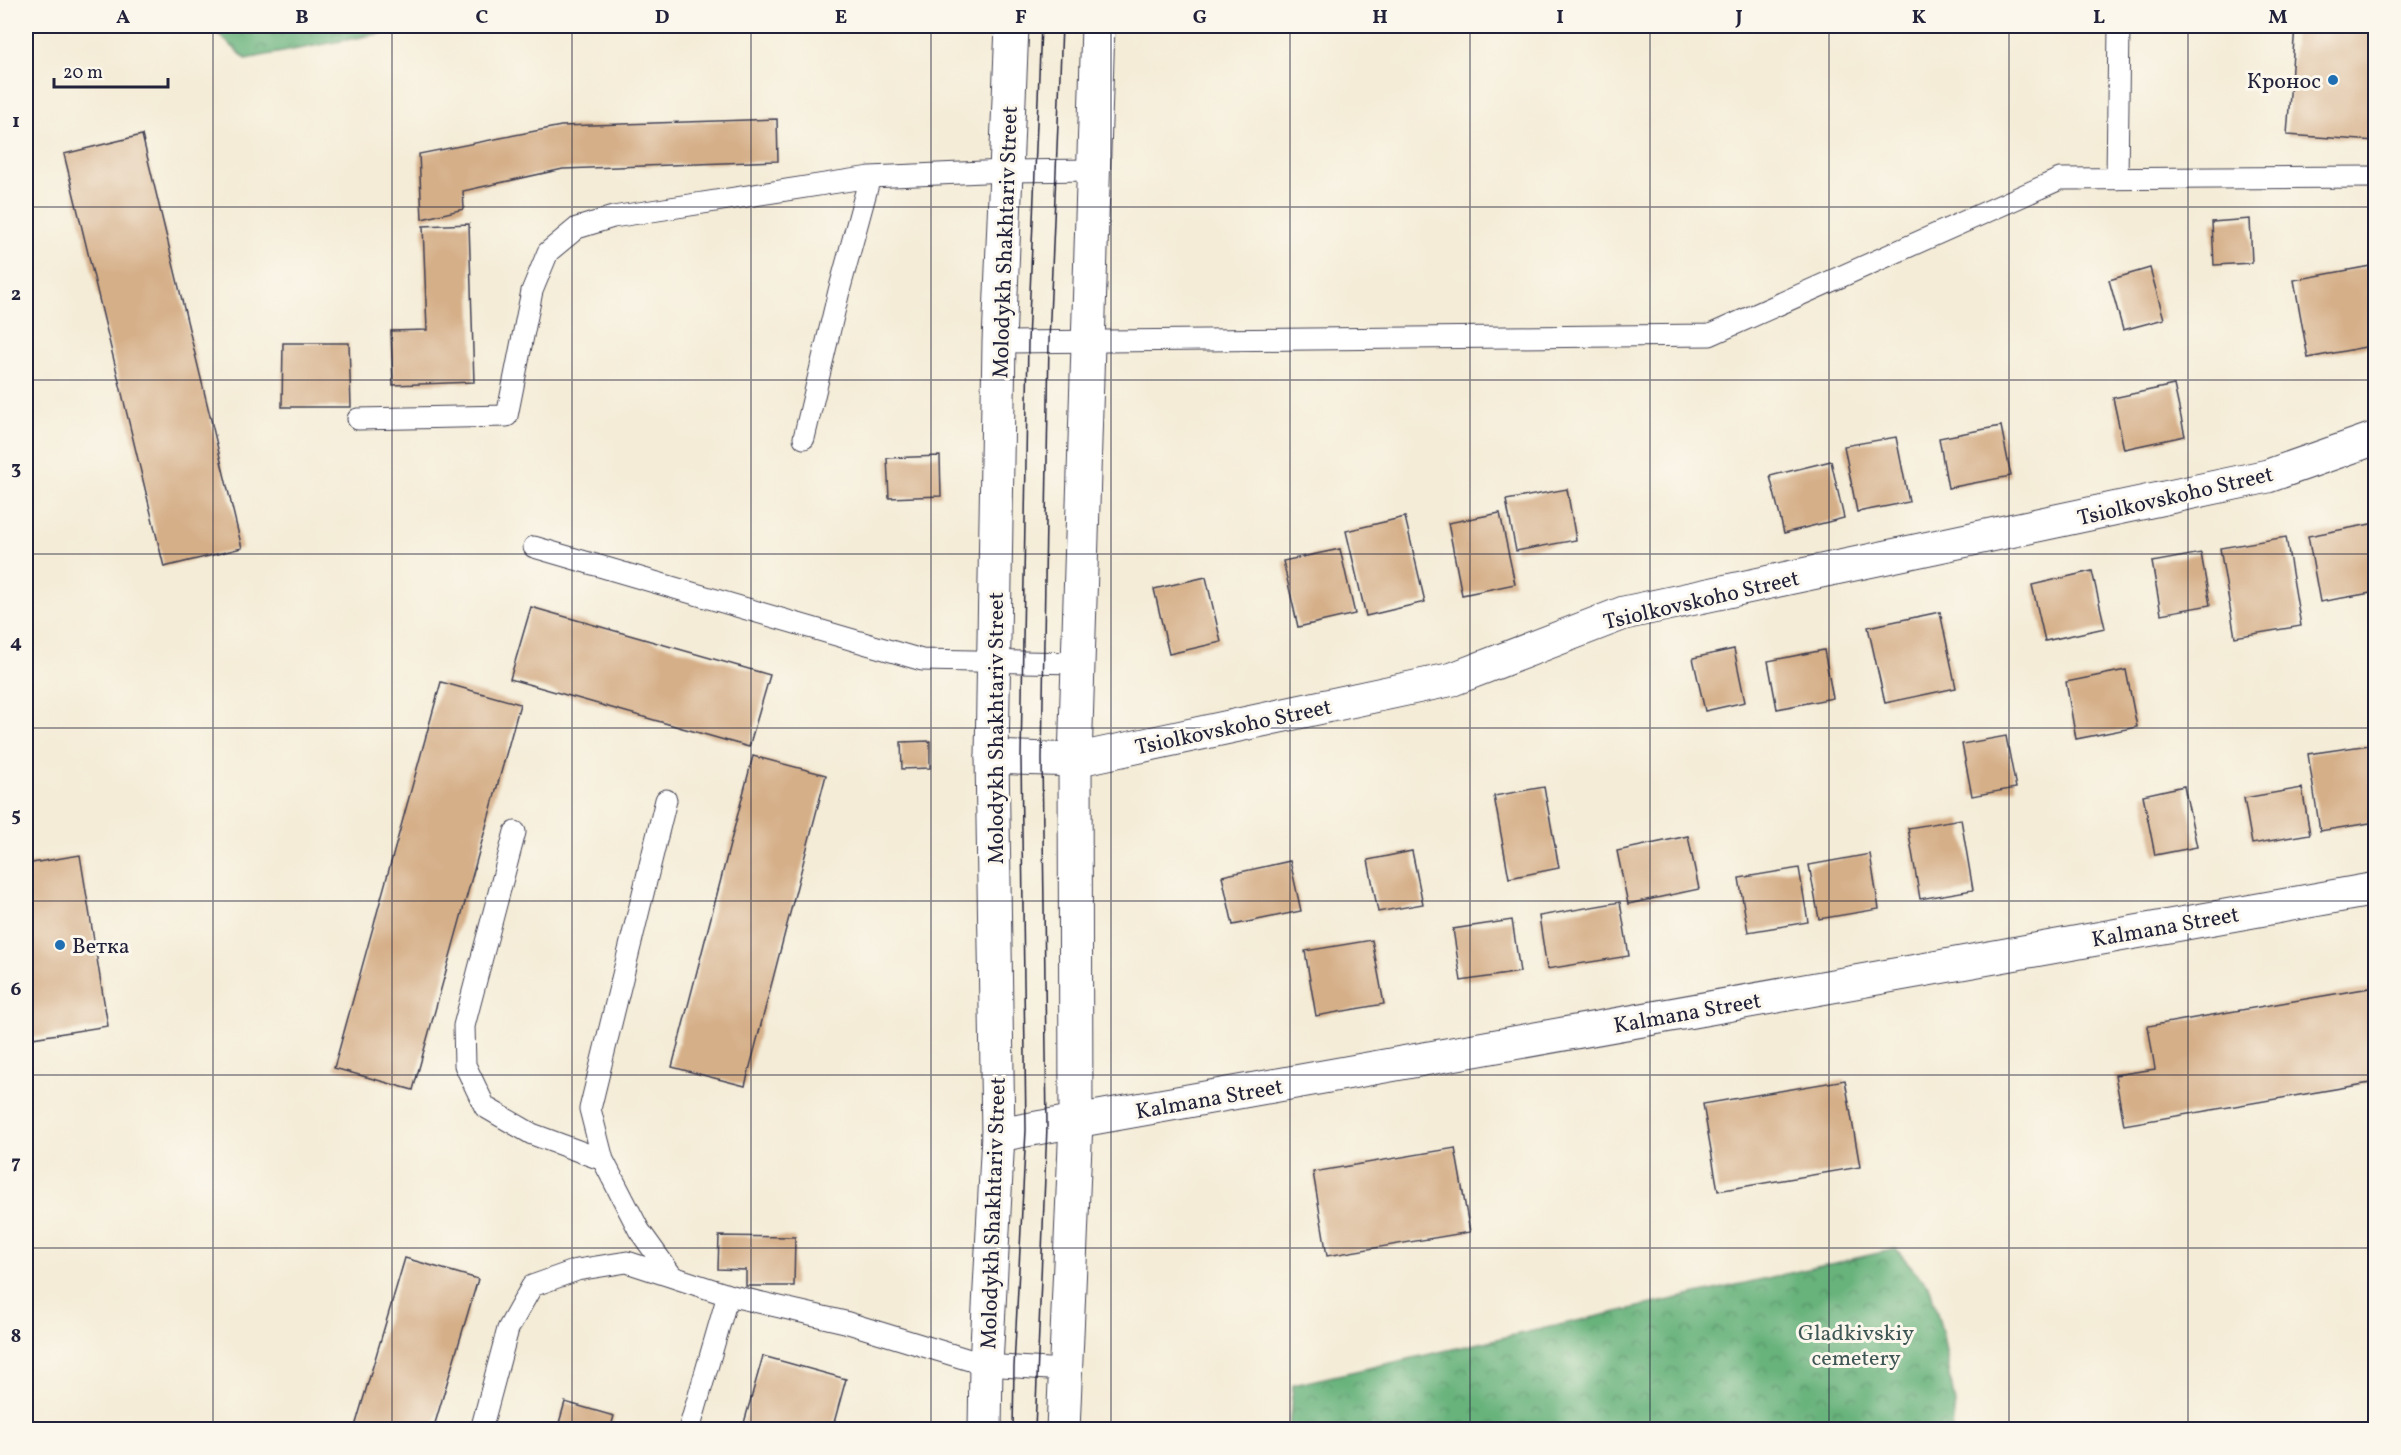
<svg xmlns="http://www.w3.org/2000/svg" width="2401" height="1455" font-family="Vollkorn,serif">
	<defs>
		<pattern id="forest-crowns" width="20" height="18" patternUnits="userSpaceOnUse" patternTransform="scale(1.5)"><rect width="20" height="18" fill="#67b27b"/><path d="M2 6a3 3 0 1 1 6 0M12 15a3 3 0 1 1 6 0" fill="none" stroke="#549066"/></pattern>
	</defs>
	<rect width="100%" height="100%" fill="#fbf7ec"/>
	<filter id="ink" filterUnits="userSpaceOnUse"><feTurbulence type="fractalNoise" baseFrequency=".0167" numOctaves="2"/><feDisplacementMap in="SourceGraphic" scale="12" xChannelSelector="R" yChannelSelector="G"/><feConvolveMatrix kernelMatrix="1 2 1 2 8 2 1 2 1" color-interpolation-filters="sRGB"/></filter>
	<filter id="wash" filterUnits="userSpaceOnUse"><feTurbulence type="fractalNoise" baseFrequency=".008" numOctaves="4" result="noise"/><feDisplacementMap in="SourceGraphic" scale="24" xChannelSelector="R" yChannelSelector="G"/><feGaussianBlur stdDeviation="1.35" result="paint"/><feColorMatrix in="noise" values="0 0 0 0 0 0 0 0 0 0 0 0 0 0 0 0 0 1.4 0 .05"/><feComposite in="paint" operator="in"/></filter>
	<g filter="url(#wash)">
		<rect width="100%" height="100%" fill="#f4ecd7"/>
		<!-- forest -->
		<path fill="url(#forest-crowns)" stroke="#446a5b" stroke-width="1.5" d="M209 26H420L246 59Z
			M1896 1249 1930 1288 1943 1335 1955 1404 1952 1429H1289L1293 1385Z"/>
		<g id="blocks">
			<!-- building -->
			<path fill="#d5af88" d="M2295 26H2376V141L2287 135Z
				M777 119 778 161 563 169 463 191 464 209 422 219 419 154 561 126Z
				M142 135 242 548 164 567 64 154Z
				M2250 219 2252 263 2214 265 2212 222Z
				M469 224 474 382 393 385 391 331 427 330 423 226Z
				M2376 265V345L2308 358 2294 280Z
				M2150 268 2164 319 2123 330 2109 280Z
				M283 343H349L351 407H282Z
				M2174 385 2185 436 2124 449 2113 398Z
				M2001 426 2011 476 1948 488 1939 438Z
				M1896 437 1909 502 1857 512 1844 446Z
				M940 456 941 496 889 498 887 458Z
				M1831 461 1844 518 1784 533 1770 476Z
				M1567 489 1576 540 1516 551 1506 500Z
				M1500 513 1515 584 1462 595 1448 523Z
				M1405 517 1425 602 1366 616 1346 531Z
				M2376 523V592L2320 602 2308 536Z
				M2286 537 2301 626 2235 637 2220 548Z
				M1340 549 1355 614 1298 627 1283 561Z
				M2201 553 2210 605 2161 614 2152 562Z
				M2092 571 2105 628 2045 641 2032 585Z
				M1206 577 1221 642 1169 654 1154 589Z
				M531 607 770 675 749 747 510 679Z
				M1940 612 1956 688 1885 703 1868 627Z
				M1734 649 1745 702 1705 711 1693 658Z
				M1824 650 1833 698 1777 709 1768 661Z
				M2126 670 2137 727 2076 739 2066 682Z
				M441 682 520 704 413 1090 334 1068Z
				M2006 736 2016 788 1972 796 1962 744Z
				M930 741V768L902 769 901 742Z
				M2376 744V822L2320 831 2308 754Z
				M753 756 826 775 745 1086 672 1067Z
				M2184 786 2197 847 2155 855 2143 795Z
				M1544 787 1559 868 1509 878 1494 796Z
				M2302 788 2310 834 2252 844 2244 798Z
				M1961 819 1973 890 1920 899 1908 828Z
				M1688 836 1699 889 1628 904 1617 851Z
				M1412 851 1423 904 1378 912 1368 860Z
				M1870 854 1879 909 1819 919 1809 865Z
				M80 855 108 1026 26 1039V864Z
				M1290 861 1301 911 1233 925 1222 876Z
				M1799 868 1808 922 1748 932 1739 878Z
				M1620 902 1629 956 1547 969 1539 916Z
				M1512 920 1520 972 1461 981 1453 929Z
				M1372 940 1384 1004 1316 1016 1305 951Z
				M2376 987V1082L2124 1125 2115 1075 2155 1069 2148 1026Z
				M1845 1080 1860 1167 1718 1191 1703 1104Z
				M1455 1148 1470 1232 1327 1256 1313 1172Z
				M719 1236 795 1237 794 1286H746V1270L718 1269Z
				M405 1258 478 1279 433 1430H354Z
				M763 1356 846 1379 832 1430H742Z
				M565 1402 614 1416 610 1430H557Z"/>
		</g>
	</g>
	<g filter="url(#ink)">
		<use href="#blocks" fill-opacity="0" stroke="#424052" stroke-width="1.5"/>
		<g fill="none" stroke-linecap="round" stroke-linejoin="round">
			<!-- lane casing -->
			<g stroke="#424052" stroke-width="23">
				<path id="lane" d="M2117 179 2119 26
					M999 342 1710 335 2060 179 2376 177
					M358 419 507 416 532 291 548 252 577 228 613 217 870 177
					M804 438 839 291 870 177 1006 171 1093 170
					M534 547 922 660 1080 663
					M666 800 590 1109 603 1160 639 1230 672 1276
					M515 832 464 1026 465 1065 485 1107 532 1134 603 1160
					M728 1295 845 1322 986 1365 1064 1370
					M481 1430 508 1329 532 1286 577 1270 627 1262 728 1295 689 1430"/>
			</g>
			<!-- street casing -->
			<g stroke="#424052" stroke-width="35">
				<path id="street" d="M992 757 1075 760 1453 679 1624 613 2268 476 2376 438
					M998 1135 2376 889"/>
			</g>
			<!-- secondary casing -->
			<g stroke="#424052" stroke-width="35">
				<path id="secondary" d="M985 1430 986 1365 998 1135 992 757 999 342 1012 26
					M1063 1430 1076 1121 1075 760 1098 26"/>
			</g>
			<!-- lane -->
			<use href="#lane" stroke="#fff" stroke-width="21"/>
			<!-- street -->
			<use href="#street" stroke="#fff" stroke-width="33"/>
			<!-- secondary -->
			<use href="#secondary" stroke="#fff" stroke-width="33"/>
			<!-- tram -->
			<path stroke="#22223b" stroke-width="1.5" d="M1013 1430 1014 1367 1026 1130 1021 758 1028 342 1041 26
				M1035 1430 1047 1126 1042 759 1049 342 1062 26"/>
		</g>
	</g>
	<!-- grid -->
	<path fill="none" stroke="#22223b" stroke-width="1.5" stroke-opacity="0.55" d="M213 26V1430M392 26V1430M572 26V1430M751 26V1430M931 26V1430M1111 26V1430M1290 26V1430M1470 26V1430M1650 26V1430M1829 26V1430M2009 26V1430M2188 26V1430M26 207H2376M26 380H2376M26 554H2376M26 728H2376M26 901H2376M26 1075H2376M26 1248H2376"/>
	<!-- markers -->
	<g fill="#1f6fb2" stroke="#fbf7ec" stroke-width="2">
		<circle cx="2333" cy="80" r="6"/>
		<circle cx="60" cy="945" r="6"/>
	</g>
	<g text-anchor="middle" stroke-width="6" stroke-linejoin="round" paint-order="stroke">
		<!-- poi labels -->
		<g font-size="22" fill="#22223b" stroke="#fbf7ec" text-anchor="end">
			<text x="2321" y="88">Кронос</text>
			<text x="72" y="953" text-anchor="start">Ветка</text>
		</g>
		<!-- street labels -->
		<g font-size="22" fill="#22223b" stroke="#fbf7ec">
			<text transform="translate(1004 242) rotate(-88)" y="8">Molodykh Shakhtariv Street</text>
			<text transform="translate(2175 495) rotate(-13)" y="8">Tsiolkovskoho Street</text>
			<text transform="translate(1701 599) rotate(-13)" y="8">Tsiolkovskoho Street</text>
			<text transform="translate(1233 726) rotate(-12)" y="8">Tsiolkovskoho Street</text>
			<text transform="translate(995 728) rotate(-90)" y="8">Molodykh Shakhtariv Street</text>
			<text transform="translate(2165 926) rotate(-10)" y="8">Kalmana Street</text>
			<text transform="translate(1687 1012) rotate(-10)" y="8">Kalmana Street</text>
			<text transform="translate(1209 1098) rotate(-10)" y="8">Kalmana Street</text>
			<text transform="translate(992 1213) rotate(-88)" y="8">Molodykh Shakhtariv Street</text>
		</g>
		<!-- park labels -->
		<g font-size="22" fill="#3e5655" stroke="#fbf7ec">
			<text x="1856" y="1340">Gladkivskiy<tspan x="1856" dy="25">cemetery</tspan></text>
		</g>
	</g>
	<!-- margin -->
	<rect width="2401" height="1455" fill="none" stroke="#fbf7ec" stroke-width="66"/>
	<!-- scale -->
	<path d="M54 78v9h114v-9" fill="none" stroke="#22223b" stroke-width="3"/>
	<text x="63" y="78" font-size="18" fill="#22223b" stroke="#fbf7ec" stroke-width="4.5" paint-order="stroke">20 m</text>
	<rect x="33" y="33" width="2335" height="1389" fill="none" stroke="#22223b" stroke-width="2"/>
	<g font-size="20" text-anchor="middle" font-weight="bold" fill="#22223b">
		<text x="123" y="23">A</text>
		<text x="302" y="23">B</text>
		<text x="482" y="23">C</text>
		<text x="662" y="23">D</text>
		<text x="841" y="23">E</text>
		<text x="1021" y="23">F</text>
		<text x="1200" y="23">G</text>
		<text x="1380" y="23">H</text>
		<text x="1560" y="23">I</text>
		<text x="1739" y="23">J</text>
		<text x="1919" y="23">K</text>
		<text x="2099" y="23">L</text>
		<text x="2278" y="23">M</text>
		<text x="16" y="127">1</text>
		<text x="16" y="300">2</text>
		<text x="16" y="474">3</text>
		<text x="16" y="648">4</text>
		<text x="16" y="821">5</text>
		<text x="16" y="995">6</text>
		<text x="16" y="1168">7</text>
		<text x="16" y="1342">8</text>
	</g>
</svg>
